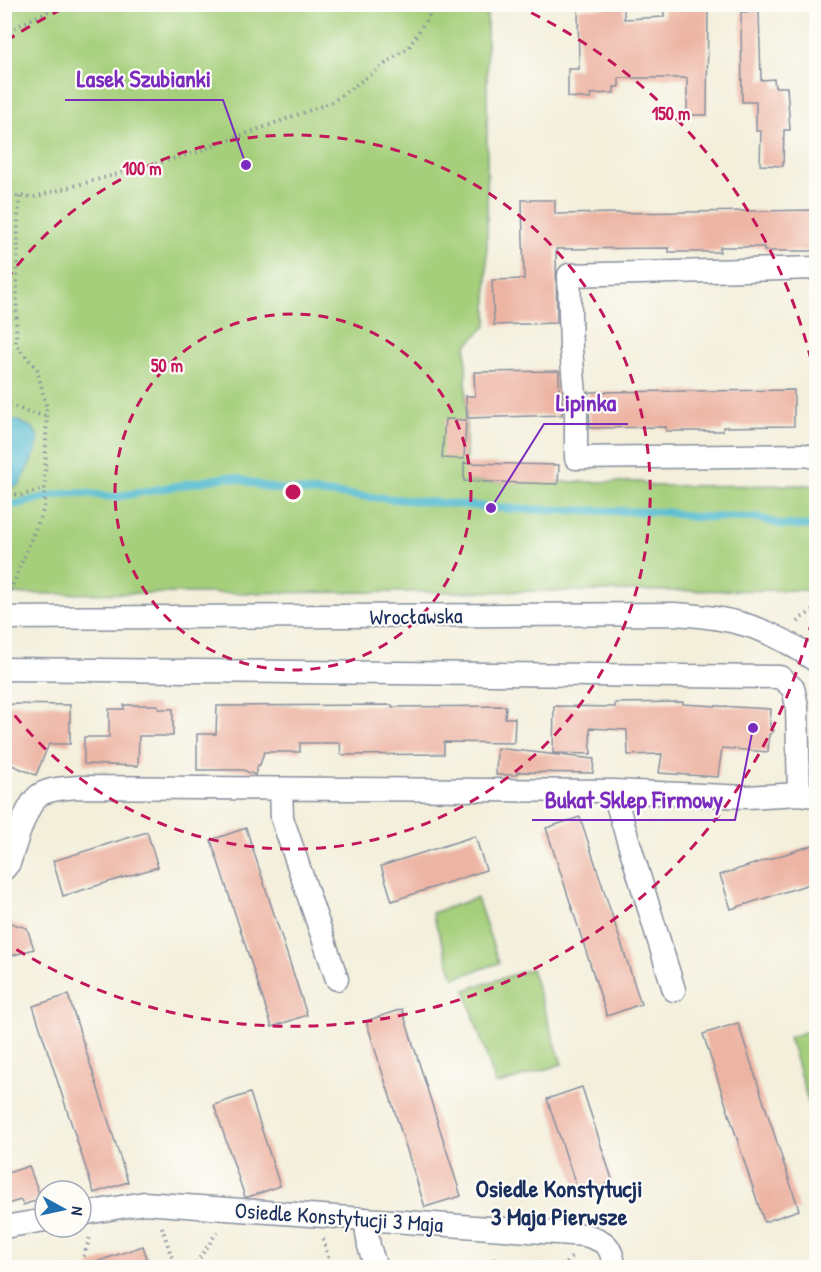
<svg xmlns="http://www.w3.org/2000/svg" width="821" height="1272" font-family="'Patrick Hand',sans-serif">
	<rect width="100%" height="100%" fill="#fdfcf7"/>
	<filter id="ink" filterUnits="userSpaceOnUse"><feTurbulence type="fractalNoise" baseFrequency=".0167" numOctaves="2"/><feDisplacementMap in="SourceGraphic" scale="12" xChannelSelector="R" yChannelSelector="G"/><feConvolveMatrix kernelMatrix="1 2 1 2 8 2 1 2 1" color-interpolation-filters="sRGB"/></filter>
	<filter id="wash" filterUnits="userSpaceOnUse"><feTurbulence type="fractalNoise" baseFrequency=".008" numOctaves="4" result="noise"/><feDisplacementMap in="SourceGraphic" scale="24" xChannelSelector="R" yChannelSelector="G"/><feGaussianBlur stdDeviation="1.35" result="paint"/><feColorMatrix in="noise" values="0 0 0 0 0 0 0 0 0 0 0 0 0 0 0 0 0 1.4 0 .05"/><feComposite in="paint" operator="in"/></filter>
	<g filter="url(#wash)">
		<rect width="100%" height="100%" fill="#f3efdb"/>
		<!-- green -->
		<path fill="#a6cf7b" stroke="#607f6c" stroke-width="1.5" d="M4 5H487V325L466 346V482H640L654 486 806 485 816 486V590L5 594Z
			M477 898 499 963 454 978 432 913Z
			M531 969 562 1064 496 1085 465 990Z
			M816 1029V1107L810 1108 789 1037Z"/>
		<!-- water -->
		<path fill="#51bacf" stroke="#367496" stroke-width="1.5" d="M5 415 33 428 39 438 36 451 20 484 15 487 5 483Z"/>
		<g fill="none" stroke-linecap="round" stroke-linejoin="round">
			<!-- stream -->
			<path stroke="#51bacf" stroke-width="8" d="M4 507C30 502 55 492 81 493 93 493 103 497 115 497L227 477C245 479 260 487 277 489L513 509 666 512 692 517 758 518 782 525 816 526"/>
		</g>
		<g id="blocks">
			<!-- building -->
			<path fill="#edb4a3" d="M708 7 707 115H687V78H619V87H614V93L590 94 591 99 568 97V69H579L578 8H624V19L664 17V8Z
				M741 12H759L761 80 774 79 775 87H787L790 130H784L783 166 760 165 761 131H756V102H742Z
				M522 200H555V214L816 210V246H814V251H764V247H720V252H669V248L556 249 557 323 494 325 492 280 524 279Z
				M559 371V393L561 392 562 415 467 418 466 396H475L474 372Z
				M794 390V426L723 427V431H666V427L590 428 588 392Z
				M445 419 466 420 464 459 442 458Z
				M464 463 559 465 558 484 464 481Z
				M683 702V704L771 709 770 726 774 731 769 735 768 752 722 748 718 777 659 773 662 754 628 755 627 730 590 728 591 754 553 753 554 706 615 707V703Z
				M4 704 70 705V744H49L36 775 4 762Z
				M124 705H158V709H173V736H139L138 766 84 764V737H109V709H124Z
				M392 705V707L506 706 505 718H515L514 743 444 742V754L341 755 340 743H300V752H264L260 765H258L255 775 243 770H197V734H216L217 706Z
				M497 748 594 759 593 773 517 772V775H496Z
				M580 817 641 1004 607 1016 546 828Z
				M246 828 307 1015 272 1027 211 840Z
				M147 832 158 867 63 896 53 861Z
				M475 836 486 870 392 901 381 866Z
				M813 845 816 856V882L731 909 720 875Z
				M4 921 27 928 34 949 4 958Z
				M68 995 128 1182 94 1193 33 1006Z
				M402 1009 461 1196 425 1207 366 1021Z
				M738 1023 799 1210 764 1222 703 1034Z
				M582 1087 613 1182 579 1194 547 1099Z
				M250 1093 280 1186 248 1197H245L214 1105Z
				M29 1166 41 1199 23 1205 21 1200 4 1205V1174Z
				M143 1246 150 1268H90V1264Z"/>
		</g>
	</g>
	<g filter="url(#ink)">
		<use href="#blocks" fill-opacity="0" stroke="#878f9c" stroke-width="1.5"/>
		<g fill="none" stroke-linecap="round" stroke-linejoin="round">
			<!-- minor casing -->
			<g stroke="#878f9c" stroke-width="25">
				<path id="minor" d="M816 268 569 275 571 349 576 406V458L803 455 816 457
					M4 618 674 614C731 617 770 627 816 661
					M4 669 780 677 793 688 797 706 799 794
					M281 789 282 818 337 979
					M613 791 674 990
					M4 869 9 863C15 846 26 802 41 794 52 788 67 788 79 787L613 791 747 797 799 794 816 796
					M81 1214 144 1203 585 1235C607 1242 610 1244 615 1268
					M365 1219 369 1246 376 1268
					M4 1227 45 1220"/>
			</g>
			<!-- path -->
			<path stroke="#878f9c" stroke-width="4" stroke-dasharray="1.5 4.5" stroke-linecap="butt" d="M4 33 62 4
				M4 195 34 197 194 153 332 102 409 47 436 4
				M4 402 27 412 46 416
				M4 490 20 496 44 489
				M8 596 44 508 47 409 37 369 16 345 18 217 20 196
				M798 622 801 618 816 609
				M162 1227 175 1268
				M323 1239 331 1268
				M493 1258 495 1268
				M4 1267 5 1268
				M80 1268 91 1234
				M193 1268 217 1232
				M563 1268 572 1257"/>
			<!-- minor -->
			<use href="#minor" stroke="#fff" stroke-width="22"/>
		</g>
	</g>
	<!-- distance rings -->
	<g fill="none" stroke="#c2185b" stroke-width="3" stroke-dasharray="10 8">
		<circle cx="293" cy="492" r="178"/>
		<path d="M6 280A357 357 0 1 1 6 704"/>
		<path d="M816 603A535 535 0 0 1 6 943M6 41A535 535 0 0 1 71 5M515 5A535 535 0 0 1 816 381"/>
	</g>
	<g text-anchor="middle" stroke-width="4.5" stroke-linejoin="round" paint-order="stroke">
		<!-- street labels -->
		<g font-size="22" fill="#1b2f5e" stroke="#fdfcf7">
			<text transform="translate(416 616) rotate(-1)" y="8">Wrocławska</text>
			<text transform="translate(339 1217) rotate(4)" y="8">Osiedle Konstytucji 3 Maja</text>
		</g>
		<!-- neighbourhood labels -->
		<g font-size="24" font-weight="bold" fill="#1b2f5e" stroke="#fdfcf7">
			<text x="559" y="1197">Osiedle Konstytucji<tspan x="559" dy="28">3 Maja Pierwsze</tspan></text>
		</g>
	</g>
	<circle cx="293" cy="492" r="9" fill="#c2185b" stroke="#fdfcf7" stroke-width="3"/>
	<g font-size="18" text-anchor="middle" font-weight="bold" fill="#c2185b" stroke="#fdfcf7" stroke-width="4.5" stroke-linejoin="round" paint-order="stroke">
		<text x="671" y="120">150 m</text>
		<text x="142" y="175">100 m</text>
		<text x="167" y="372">50 m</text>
	</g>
	<!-- callouts -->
	<path fill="none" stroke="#7b2cbf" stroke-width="2" d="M246 165L223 100H65M491 508L544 424H628M753 728L735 820H532"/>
	<g fill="#7b2cbf" stroke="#fdfcf7" stroke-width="2">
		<circle cx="246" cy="165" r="6"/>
		<circle cx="491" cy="508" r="6"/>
		<circle cx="753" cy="728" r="6"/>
	</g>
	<g font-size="24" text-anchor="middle" font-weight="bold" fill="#7b2cbf" stroke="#fdfcf7" stroke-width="4.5" stroke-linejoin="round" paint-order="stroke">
		<text x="144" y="87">Lasek Szubianki</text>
		<text x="586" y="411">Lipinka</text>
		<text x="634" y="808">Bukat Sklep Firmowy</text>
	</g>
	<!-- margin -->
	<rect width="821" height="1272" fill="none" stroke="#fdfcf7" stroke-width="24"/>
	<!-- north arrow -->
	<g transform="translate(63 1209) rotate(98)"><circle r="28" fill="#fdfcf7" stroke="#a3aaba" stroke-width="1.5"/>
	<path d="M0-4.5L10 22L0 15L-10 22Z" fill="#1f6fb2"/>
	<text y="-9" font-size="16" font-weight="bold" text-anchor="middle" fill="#1b2f5e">N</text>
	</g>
</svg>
